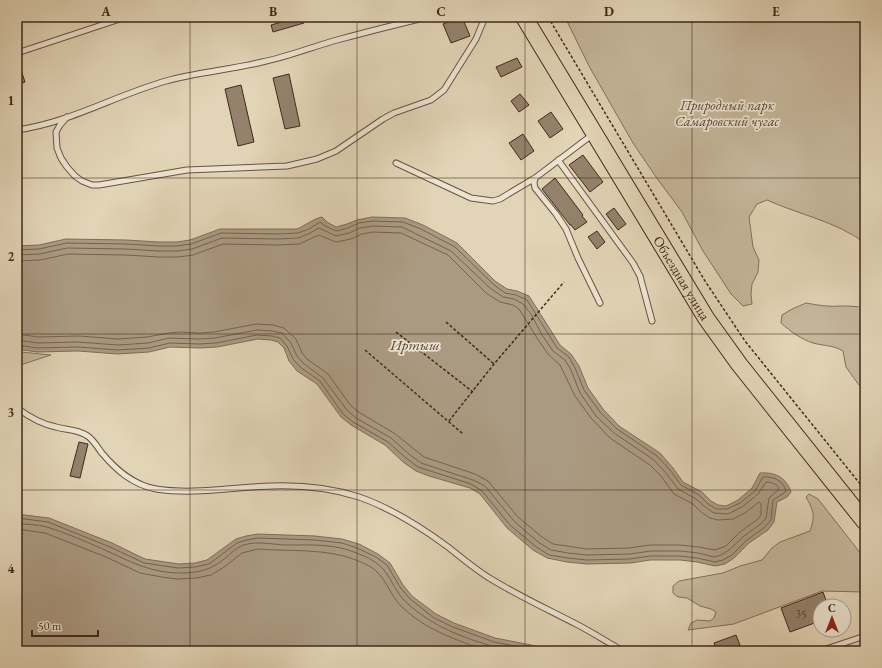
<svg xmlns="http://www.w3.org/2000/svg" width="882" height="668" font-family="'EB Garamond',serif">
	<rect width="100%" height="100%" fill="#e2d4b6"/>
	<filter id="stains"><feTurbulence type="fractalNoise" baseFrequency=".005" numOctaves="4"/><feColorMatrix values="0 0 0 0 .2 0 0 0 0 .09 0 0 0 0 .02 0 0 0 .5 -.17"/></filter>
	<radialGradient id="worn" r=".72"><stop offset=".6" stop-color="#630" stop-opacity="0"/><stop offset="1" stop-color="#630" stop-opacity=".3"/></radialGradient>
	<!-- green -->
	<path fill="#c6b79c" stroke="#83705c" d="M565 17H865V243C835 221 800 215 767 200L757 204 749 217 753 247 759 260 758 272 752 284 751 294 752 304 743 306 731 294 703 251 682 212 656 177 633 143 589 66Z
		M806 303C817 305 828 307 839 306 848 306 856 306 865 308V388L859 385 846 367 843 351C833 345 824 346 813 343 801 339 791 332 781 323L782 315 792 309Z
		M17 351 21 352 51 355 17 366Z
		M809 494 818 499 865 559V598L863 592 822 591 734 624 688 630 691 623 697 620 710 621 714 618 716 612 711 609 700 606 687 598 678 597 673 593V586L679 581 723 573 740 566 762 560 772 548 780 542 810 531C816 515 813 510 806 497Z"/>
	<!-- water -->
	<path fill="#ab9a82" stroke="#806d59" d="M322 217 327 222 336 227 347 224 357 220 372 217 405 218 423 225 457 243 495 281 507 289 517 291 529 296 560 345 571 354 579 366 588 388 603 409 619 426 660 453 673 468 683 482 702 492 711 501 718 505 726 506 738 500 752 488 760 473C775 472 786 477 791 492L787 497 777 502 774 522 768 530 749 543 734 558 725 564 715 566 697 562 680 560H650L631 563 587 564 567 562 547 558 533 550 507 528 480 494 470 488 429 476 416 471 403 462 385 445 351 425 341 417 317 384 297 371 289 361 284 348 278 342 271 340 258 339 217 347 200 348 170 347 149 352 118 354 78 351 37 352 17 349V246L39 245 66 239 126 240 159 242H177L190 240 220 229H297C306 225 313 219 322 217Z
		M17 514 49 518 112 543 145 559 179 564 195 563 207 560 236 539 246 536 258 534 315 536 342 539 359 544 378 554 390 563 403 585 412 596 436 614 454 623 495 638 536 646 553 651H21L17 649Z"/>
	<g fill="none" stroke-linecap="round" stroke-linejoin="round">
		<!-- shore -->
		<path stroke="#76624f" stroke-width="1" d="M17 250 39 249 67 243 126 244 159 246H177L191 244 221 233 278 234 298 233 309 229 320 222 325 226 336 231 348 228 359 223 372 221 403 222 421 229 455 247 493 284 505 293 516 295 527 300 557 348 569 357 575 368 584 390 600 412 617 429 657 456 670 470 681 485 699 495 708 504 716 509H727L740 503 755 491 763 477C773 476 784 481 786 491L784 493 773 500 771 520 765 527 747 540 732 555 723 560 715 562 697 558 680 556H650L630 559 587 560 568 558 549 555 535 546 510 525 482 491 471 484 418 467 406 458 388 442 353 422 343 414 320 381 300 367 293 359 287 346 280 338 272 336 257 335 216 343 199 344 170 343 149 348 118 350 78 347 37 348 17 345
			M17 255 40 254 67 248 126 249 159 251H178L192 249 222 238 278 239 298 238 310 233 319 228 336 236 349 233 360 228 373 226 402 227 451 251 490 288 503 297 514 299 523 304 531 314 542 335 553 351 565 360 571 370 580 393 596 416 614 433 654 460 666 473 678 489 696 499 705 507 714 513 728 514 742 507 758 494 766 482C771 482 778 484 779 489L769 498 766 518 762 523 744 536 729 550 721 555 714 557 698 553 681 551H651L630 554 587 555 568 553 551 550 538 542 514 521 485 486 473 480 421 463 409 454 391 438 356 418 347 410 323 378 303 363 297 356 291 343 282 333 272 331 257 330 215 338 199 339 169 338 148 343 118 345 78 342 38 343 17 340
			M17 261 40 260 68 254 126 255 159 257H178L193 255 223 244 278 245 299 244 319 235 336 242 351 239 362 234 373 232 401 233 448 255 486 293 500 302 513 305 519 309 537 338 548 354 560 365 575 396 591 418 610 438 650 465 661 476 674 494 693 504 701 512 710 518 718 520 733 519 745 513 759 502 761 504V515L758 519 740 532 726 546 715 550 699 547 680 545H650L629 548 587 549 553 544 542 537 518 517 488 481 475 474 424 457 394 433 360 413 351 406 328 374 307 359 302 353 296 339 284 328 273 325 256 324 214 332 199 333 181 332 169 333 147 337 118 339 79 336 38 337 17 334
			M17 518 48 522 110 547 144 563 178 568 195 567 209 564 237 543 247 540 258 538 315 540 342 543 357 548 376 557 387 565 400 587 409 598 434 618 453 627 494 642 539 651
			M17 523C27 525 37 524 47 527 66 533 90 543 109 552 133 563 153 573 180 573 195 573 208 571 220 562 227 558 232 551 239 547 252 540 270 544 284 545 303 545 322 544 341 548 355 552 374 558 384 570 392 580 396 593 406 602 434 629 474 642 511 651
			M17 529 45 533 106 557 140 573 162 577 177 579 196 578 211 575 224 567 242 553 258 549C296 552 334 547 369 566 385 574 389 594 401 606 425 630 457 640 487 651"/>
	</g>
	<!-- building -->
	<path fill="#94826c" stroke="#40291c" d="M299 17H302L304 23 273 32 271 25Z
		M462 17 470 36 451 43 443 24Z
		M517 58 522 67 501 77 496 67Z
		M17 61H18L25 82 17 85Z
		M289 74 300 126 285 129 273 78Z
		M241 85 254 142 238 146 225 89Z
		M520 94 529 105 519 112 511 101Z
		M551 112 563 129 550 138 538 121Z
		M523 134 534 151 521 160 509 143Z
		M583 155 603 182 590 192 569 165Z
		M555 178 583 215 582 216 587 222 575 230 571 225H570L542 189Z
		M614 208 626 224 618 230 606 214Z
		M597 231 605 242 597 249 588 237Z
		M79 442 88 444 80 478 70 476Z
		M823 592 828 606H820V621L790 632 781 608Z
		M736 635 740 645 725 651H717L714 643Z"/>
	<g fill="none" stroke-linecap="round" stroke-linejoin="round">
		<!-- lane casing -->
		<g stroke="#685442" stroke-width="7">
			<path id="lane" d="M17 53 126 17
				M67 117 60 125 56 132 57 148 61 158 67 167 75 176 82 181 92 185H99L187 170 287 166 317 159 336 151 383 119 394 113 431 100 444 90 476 39 485 17
				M17 130C69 123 116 95 166 81 197 72 230 70 262 62 287 57 312 47 337 40 367 32 398 24 428 17
				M558 160 633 263 640 276 652 321
				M396 163 471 198 493 201 500 199 535 178 592 135
				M535 178 534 183 535 188 556 214 566 229 578 258 600 303
				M17 408C29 417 41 424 56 427 66 430 76 429 86 435 92 438 97 446 101 452 116 470 133 485 156 489 195 495 233 487 272 486 301 485 331 488 359 497 391 508 421 527 448 547 462 558 476 570 491 579 519 596 547 609 576 624 592 632 607 642 623 651
				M820 651 865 636"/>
		</g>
		<!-- primary casing -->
		<g stroke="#40291c" stroke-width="18">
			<g id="primary">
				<path id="s1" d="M524 17 706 318 739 364 865 522"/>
			</g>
		</g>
		<!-- path -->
		<path stroke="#40291c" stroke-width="1.5" stroke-dasharray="3 2" stroke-linecap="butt" d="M548 17 705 281 745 341 865 490
			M446 322 494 364
			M396 332 473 392
			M365 350 463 434
			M449 421 494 364 564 282"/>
		<!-- lane -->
		<use href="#lane" stroke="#ece3d0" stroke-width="5"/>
		<!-- primary -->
		<use href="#primary" stroke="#e2d4b6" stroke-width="16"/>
	</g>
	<!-- grid -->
	<path fill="none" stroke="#40291c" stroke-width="1" stroke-opacity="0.55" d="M190 17V651M357 17V651M525 17V651M692 17V651M17 178H865M17 334H865M17 490H865"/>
	<g text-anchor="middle" stroke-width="3.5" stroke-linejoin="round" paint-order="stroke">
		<!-- number labels -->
		<g font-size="12" fill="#553f30">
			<text x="801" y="618">35</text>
		</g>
		<!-- park labels -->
		<g font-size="14" font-style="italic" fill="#5b4536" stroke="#ece3d0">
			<text x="727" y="110">Природный парк<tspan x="727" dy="16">Самаровский чугас</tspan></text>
		</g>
		<!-- street labels -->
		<g font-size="14" fill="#40291c" stroke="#ece3d0">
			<text dy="5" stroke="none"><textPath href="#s1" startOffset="305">Объездная улица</textPath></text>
		</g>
		<!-- water labels -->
		<g font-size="15" font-style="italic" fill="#5b4536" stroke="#ece3d0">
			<text x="415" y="350">Иртыш</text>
		</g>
	</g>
	<!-- margin -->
	<rect width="882" height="668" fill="none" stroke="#e2d4b6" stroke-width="44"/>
	<!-- north arrow -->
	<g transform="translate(832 618)"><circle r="19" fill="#ece3d0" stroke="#a79988"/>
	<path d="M0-3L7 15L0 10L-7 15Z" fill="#8f2418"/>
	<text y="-6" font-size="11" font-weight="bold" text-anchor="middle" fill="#40291c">С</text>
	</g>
	<!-- scale -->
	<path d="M32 630v6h66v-6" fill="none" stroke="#40291c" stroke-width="2"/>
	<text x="38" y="630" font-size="12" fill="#40291c" stroke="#ece3d0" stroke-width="3" paint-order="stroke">50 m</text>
	<rect x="22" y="22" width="838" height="624" fill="none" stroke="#40291c" stroke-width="1.5"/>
	<g font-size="13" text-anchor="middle" font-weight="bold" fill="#40291c">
		<text x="106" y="16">A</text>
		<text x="273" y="16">B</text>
		<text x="441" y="16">C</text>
		<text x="609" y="16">D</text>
		<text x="776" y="16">E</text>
		<text x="11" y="105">1</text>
		<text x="11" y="261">2</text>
		<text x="11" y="417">3</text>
		<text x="11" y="573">4</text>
	</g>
	<rect width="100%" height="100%" filter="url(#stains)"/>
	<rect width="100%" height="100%" fill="url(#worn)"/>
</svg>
